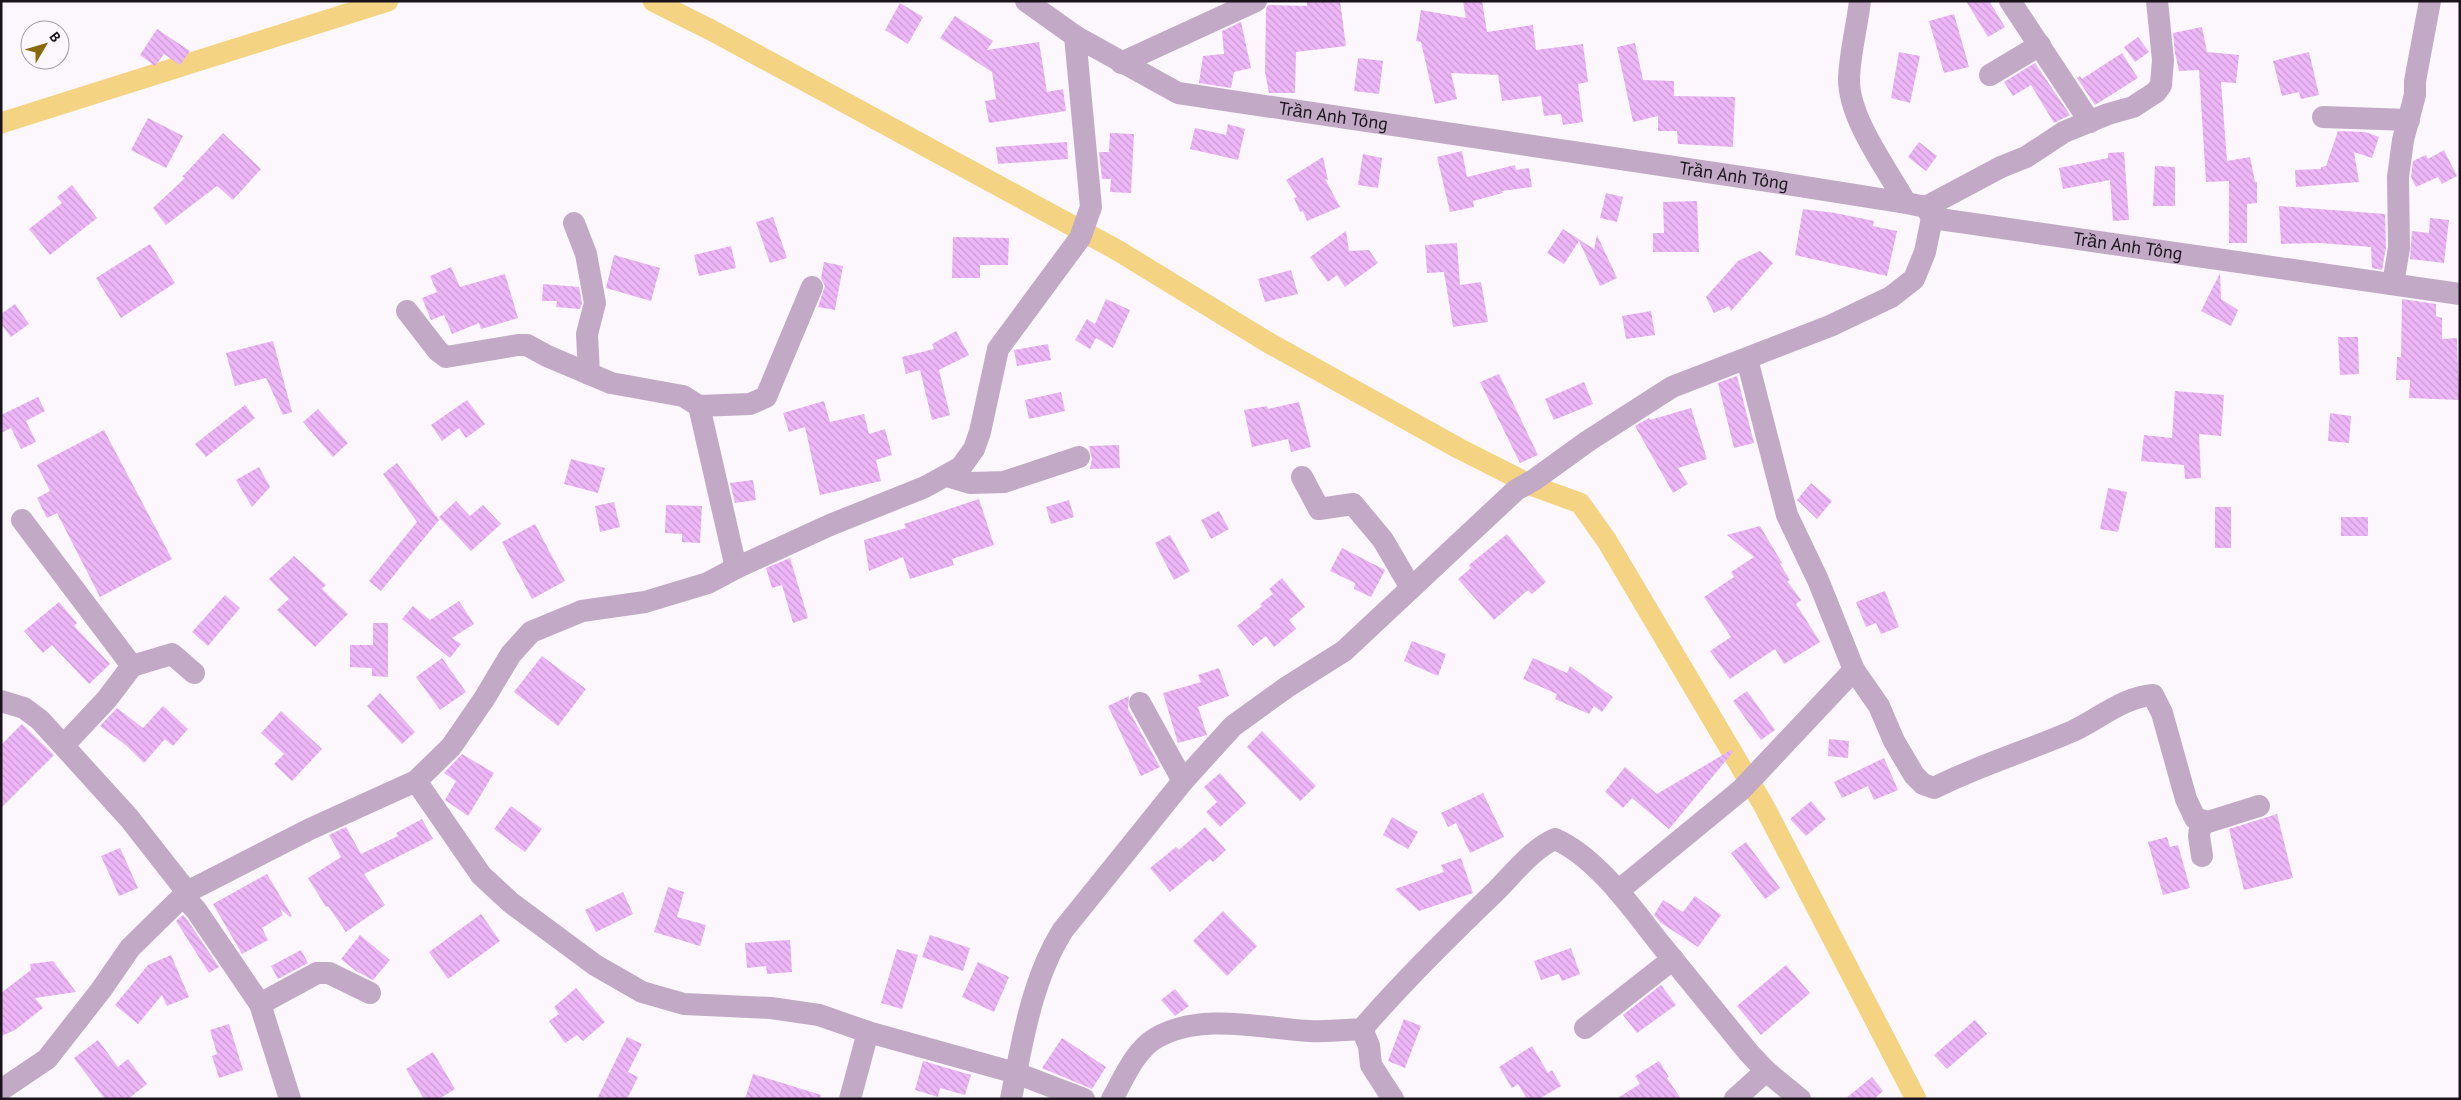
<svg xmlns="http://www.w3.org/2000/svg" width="2461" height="1100" font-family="'PT Sans',sans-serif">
	<defs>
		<pattern id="building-back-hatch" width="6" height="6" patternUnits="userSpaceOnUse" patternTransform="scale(1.25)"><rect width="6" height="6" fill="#edb6f7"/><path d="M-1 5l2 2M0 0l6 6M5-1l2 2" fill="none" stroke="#cb9cd3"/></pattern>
	</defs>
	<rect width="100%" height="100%" fill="#fbf7fc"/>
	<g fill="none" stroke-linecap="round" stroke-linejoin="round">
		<!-- canal -->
		<path stroke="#f4d382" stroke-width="21" d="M653 1 711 30 1117 250 1269 343 1458 448 1533 486 1580 503 1607 541 1764 806 1916 1099
			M1 123 388 1"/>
	</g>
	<!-- building -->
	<path fill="url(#building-back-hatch)" d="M1307 1H1340L1346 46 1296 52 1295 93H1269L1265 72 1266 9 1268 5 1307 6Z
		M1463 1H1482L1487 32 1533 25 1536 50 1583 44 1588 82 1578 84 1583 122 1563 125 1561 114 1544 116 1541 96 1502 101 1498 75 1451 73 1457 99 1435 104 1421 42 1416 41 1421 10 1466 18Z
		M1966 1H1989L2005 27 1988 37Z
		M900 3 923 17 908 44 885 30Z
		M1954 14 1969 67 1944 73 1929 21Z
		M955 16 993 41 987 50 1039 42 1047 92 1063 89 1066 111 989 123 985 101 996 99 992 72 940 38Z
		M1241 22 1251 68 1234 72 1231 88 1199 83 1203 56 1224 54 1222 31Z
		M2202 27 2207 52 2239 55 2236 83 2221 82 2227 161 2250 157 2255 182H2257V203L2247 204V243H2229V181L2206 182 2199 70 2179 71 2175 53 2173 33Z
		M157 29 190 51 180 65 164 54 155 66 140 55Z
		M2138 37 2149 52 2135 62 2124 47Z
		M1635 43 1643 80 1674 81V96L1735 97 1733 147 1678 144 1677 131H1658V116L1633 122 1617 47Z
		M1899 52 1920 56 1910 103 1891 98Z
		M2309 52 2319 95 2301 99 2299 92 2282 96 2273 61Z
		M2122 53 2138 78 2095 105 2077 78 2080 76 2082 79Z
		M1358 58 1383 61 1379 94 1354 91Z
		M2035 63 2070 115 2054 123 2031 85 2013 96 2004 82Z
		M148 118 183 136 166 168 131 150Z
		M1228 124 1245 129 1238 160 1190 149 1195 128 1226 135Z
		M2338 131 2365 132 2379 137 2372 158 2354 152 2359 182 2296 187 2295 170 2321 169V167L2326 166Z
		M223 133 261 169 233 200 217 186 166 225 153 208 185 178 182 177Z
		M1110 133 1134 134 1131 193 1110 192 1111 179H1102L1099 152H1109Z
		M1067 142 1068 159 998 164 996 147Z
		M1919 142 1937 156 1926 171 1908 157Z
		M2444 150 2457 176 2442 184 2438 177 2416 187 2411 177 2413 161 2426 155 2428 159Z
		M1462 151 1467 177 1515 165 1516 170 1529 168 1532 187 1502 191 1503 193 1473 201 1474 207 1450 212 1437 157Z
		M2124 152 2129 220 2113 221 2110 180 2063 189 2059 168 2108 158V153Z
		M1363 154 1382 158 1378 188 1358 185Z
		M1323 157 1328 180 1325 179 1340 207 1307 221 1303 211 1300 212 1294 198 1297 197 1286 180Z
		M2155 166 2175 167V206H2153Z
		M72 185 97 218 50 255 29 229 62 203 57 197Z
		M1606 193 1623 197 1617 222 1600 218Z
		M1697 201 1699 252H1653V233H1664L1663 202Z
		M2279 206 2385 214 2386 247 2382 270 2372 268 2371 247 2320 243 2281 244Z
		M1803 209 1835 213 1874 221 1873 226 1897 231 1887 276 1795 255Z
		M773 217 787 258 770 263 756 222Z
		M2430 218 2449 220 2444 263 2410 259 2412 231 2429 233Z
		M1563 229 1594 249 1597 235 1617 278 1600 286 1579 241 1564 264 1547 253Z
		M1346 231 1349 251 1369 250 1378 263 1345 287 1337 275 1328 282 1310 257Z
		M953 237 1009 238 1008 265H980V278H952Z
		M1457 243 1460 285 1481 282 1488 322 1453 327 1444 272 1427 273 1425 245Z
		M150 244 175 283 121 318 96 278Z
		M731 246 736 268 699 276 694 255Z
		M1760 251 1773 263 1731 311 1729 306 1714 313 1706 297 1738 261Z
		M614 255 660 268 651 301 606 288Z
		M824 262 843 266 835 310 818 307 825 286 821 278Z
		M451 267 460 287 505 274 518 318 481 329 479 323 452 334 444 315 431 320 422 298 437 292 430 276Z
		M1291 270 1298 294 1265 302 1258 279Z
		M2220 273 2221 299 2238 310 2231 326 2201 311Z
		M543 284 579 287 582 303 580 309 556 307 557 301H542Z
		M1106 299 1130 310 1113 348 1096 338 1090 349 1075 340 1087 319 1095 324Z
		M2402 299 2436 304V316L2442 318V339L2457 338 2459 400 2409 398 2410 380H2396L2397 357H2401Z
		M15 304 29 324 11 337 1 324V314Z
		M1651 311 1655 335 1626 339 1622 316Z
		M956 331 969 355 939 370 950 415 932 420 920 370 906 374 902 357 934 349 932 344Z
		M2338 337H2358L2359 374 2340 375Z
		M273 341 292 412 283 415 266 378 235 386 226 353Z
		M1048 344 1051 360 1017 366 1014 350Z
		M1499 374 1538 455 1520 463 1480 382Z
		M1737 376 1754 443 1734 448 1718 383Z
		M1584 382 1593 404 1554 420 1545 399Z
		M2175 391 2224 395 2221 436 2199 434 2201 478 2185 479 2184 465 2141 461 2144 435 2172 438Z
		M1061 392 1065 411 1029 419 1025 400Z
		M38 397 45 411 26 421 36 442 21 449 11 428 1 433V415Z
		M467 400 485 424 466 438 459 428 442 441 431 425Z
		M824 401 830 422 864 414 869 434 885 429 892 455 876 460 881 481 820 495 805 427 789 432 783 413Z
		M1299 402 1311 447 1291 452 1288 439 1252 447 1244 410 1267 406 1268 409Z
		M245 405 255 418 206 457 195 444Z
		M1691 408 1707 459 1678 468 1688 484 1673 493 1635 426 1649 418 1650 420Z
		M318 409 348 443 333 457 303 422Z
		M2330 413 2351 416 2349 443 2328 441Z
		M104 430 172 559 100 597 57 513 47 518 37 498 50 491 37 465Z
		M1119 445 1120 468 1090 469 1092 459 1089 446Z
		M571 459 605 468 598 493 564 484Z
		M397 463 439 520 381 591 369 581 417 522 383 474Z
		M259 467 270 487 252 507 236 480Z
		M753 480 756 500 735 503 730 483Z
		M1811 483 1832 501 1817 519 1797 500Z
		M2108 488 2127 492 2118 532 2100 529Z
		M979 499 994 545 952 559 954 565 910 579 903 557 869 571 864 540 906 528 904 524Z
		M1069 500 1074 517 1051 524 1046 507Z
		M456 501 470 516 483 505 501 524 471 551 439 517Z
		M614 502 620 527 600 532 595 506Z
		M666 505 702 506 700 543 682 542V534L665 533Z
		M2215 507H2231V548H2215Z
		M1219 511 1229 529 1211 539 1201 520Z
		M2341 517H2368V536H2341Z
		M535 524 565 581 532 599 502 542Z
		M1760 526 1782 563 1780 564 1790 580 1787 581 1801 600 1796 604 1820 642 1784 664 1775 649 1730 679 1710 651 1731 637 1704 597 1734 577 1731 572 1754 557 1727 535Z
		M1507 534 1546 582 1532 594 1528 590 1494 620 1458 579 1471 568 1469 565Z
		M1170 535 1190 571 1174 580 1155 543Z
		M1342 548 1385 570 1371 597 1354 589 1355 583 1330 571Z
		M294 556 326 585 322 589 348 614 315 647 277 610 289 599 269 579Z
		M790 558 808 618 793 623 782 585 772 588 766 568Z
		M1282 578 1305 607 1289 620 1296 629 1274 647 1266 636 1253 646 1237 626 1262 606 1260 604 1273 594 1269 589Z
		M1885 591 1899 627 1881 634 1876 623 1866 627 1856 602Z
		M225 595 240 608 208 646 192 632Z
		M459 601 474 624 452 638 461 644 450 658 402 619 413 606 430 620Z
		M59 602 77 623 74 626 110 664 89 684 52 645 43 653 24 631Z
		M373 623H388V677L372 676V668L350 667V645H373Z
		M1412 641 1446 654 1438 676 1404 661Z
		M542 656 586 689 558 726 514 692Z
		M442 658 466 692 440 710 416 677Z
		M1533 658 1567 673 1570 666 1613 697 1602 712 1594 706 1589 714 1555 699 1557 694 1523 679Z
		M1219 668 1229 696 1198 707 1207 735 1178 743 1163 693 1201 682 1198 675Z
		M1747 691 1775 730 1761 740 1733 701Z
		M380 693 415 732 402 744 367 706Z
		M1129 696 1128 709 1160 767 1141 776 1108 706Z
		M163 706 188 729 173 746 165 739 144 763 127 746 100 726 117 708 143 728Z
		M281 711 322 749 292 781 274 764 284 754 261 733Z
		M22 724 54 755 1 808V745Z
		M1262 731 1316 786 1300 801 1247 747Z
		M1829 739 1849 741 1848 758 1828 756Z
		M1731 750 1733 752 1669 829 1632 798 1623 808 1605 792 1625 767 1657 794Z
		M462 754 494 773 468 816 445 800 456 781 444 773Z
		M1884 758 1898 790 1874 800 1868 786 1842 798 1834 782Z
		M1220 773 1246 803 1220 827 1206 812 1217 802 1204 787Z
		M1483 793 1504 837 1470 853 1456 823 1448 827 1441 813Z
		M1811 801 1826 819 1806 836 1790 819Z
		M511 806 542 829 525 852 494 829Z
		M2277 814 2293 878 2244 890 2229 829Z
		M1392 817 1418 832 1408 849 1383 835Z
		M422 819 433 839 364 874 385 905 346 932 328 906 326 907 308 878 341 857 329 835 346 827 361 854 398 836 396 833Z
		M1205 827 1226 850 1213 862 1210 859 1170 892 1150 868 1176 847 1179 850Z
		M2167 837 2170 847 2178 845 2190 888 2163 895 2148 842Z
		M1746 842 1780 888 1765 899 1731 853Z
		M120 848 138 888 119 896 101 856Z
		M1461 858 1473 893 1419 911 1395 889 1444 872 1441 865Z
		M267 874 292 916 290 917 280 909 283 915 262 928 268 940 242 954 213 904Z
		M668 887 684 892 677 917 706 925 700 946 654 932Z
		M623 892 633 914 596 932 585 910Z
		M1695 896 1721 915 1698 947 1661 923 1654 915 1663 900 1683 912Z
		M1223 911 1257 946 1227 976 1193 941Z
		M481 914 500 941 448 979 429 952Z
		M183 915 186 918 219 967 209 973 176 921Z
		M360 935 390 960 373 980 356 971 341 959Z
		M930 935 970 948 963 971 922 957Z
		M790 940 792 972 767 974 766 966 747 968 745 943Z
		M1571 948 1580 974 1562 981 1559 974 1541 980 1534 961Z
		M897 949 918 955 902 1009 881 1003Z
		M301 950 308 963 278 979 271 966Z
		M171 955 189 997 167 1006 162 995 138 1024 115 1005 148 965Z
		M53 961 76 992 35 998 43 1008 15 1030 1 1036V993L31 970 30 964Z
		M978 962 1009 977 994 1012 962 997Z
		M1786 965 1810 993 1761 1035 1737 1006Z
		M1661 985 1676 1005 1637 1033 1623 1015Z
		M576 988 605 1022 583 1041 577 1035 565 1043 549 1021 559 1014 554 1007Z
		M1175 989 1189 1006 1175 1016 1161 1000Z
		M1404 1019 1421 1026 1405 1068 1388 1061Z
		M1975 1020 1987 1034 1947 1069 1934 1055Z
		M229 1024 243 1070 219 1078 212 1056 217 1054 210 1030Z
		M627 1037 642 1044 628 1072 638 1077 627 1099H597Z
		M1062 1038 1106 1067 1092 1089 1042 1068Z
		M98 1040 118 1067 128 1059 147 1084 128 1099H105L74 1058Z
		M1532 1046 1548 1073 1552 1070 1561 1086 1539 1099H1527L1518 1084 1512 1088 1499 1067Z
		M433 1052 455 1089 439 1099H424L406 1069Z
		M923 1061 971 1075 965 1095 940 1088 938 1097 915 1090Z
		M1659 1061 1669 1077 1667 1078 1681 1099H1616L1640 1084 1635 1076Z
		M753 1074 821 1095 820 1099H745Z
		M1872 1077 1883 1091 1874 1099H1845Z"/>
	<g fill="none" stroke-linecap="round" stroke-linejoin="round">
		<!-- minor -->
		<g stroke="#c2aac6" stroke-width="22">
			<path id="s1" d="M1026 1 1075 36 1178 93 1768 181 1906 203 1926 207 1932 218 2460 294"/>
			<path d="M1860 1C1857 26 1850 53 1849 78 1848 118 1887 169 1906 203"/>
			<path d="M2010 1 2090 122"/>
			<path d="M1121 63 1256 1"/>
			<path d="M1990 75 2040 45"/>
			<path d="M2323 117 2409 120"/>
			<path d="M1926 207 2001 167 2026 157 2064 132 2108 114 2133 107 2156 92 2161 85 2163 60 2157 1"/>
			<path d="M574 223 586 254 595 303 587 334 589 374"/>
			<path d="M2393 284 2399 248 2398 177 2403 140 2415 95V81L2430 1"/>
			<path d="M407 311 438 351 446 357 518 345H527L547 356 611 383 683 396 699 406 736 568"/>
			<path d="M1747 359 1787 515 1818 580 1854 670 1879 706 1894 741 1914 775 1923 784 1934 788C1979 765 2027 751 2073 731 2099 719 2123 697 2153 695L2162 713 2186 799 2195 818 2208 822 2259 806"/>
			<path d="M699 406 750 404 766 397 812 287"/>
			<path d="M947 476 970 483 1004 482 1079 457"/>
			<path d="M1302 477 1319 509 1353 504 1383 540 1411 588"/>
			<path d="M22 520 132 666 107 699 64 745"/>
			<path d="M132 666 172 654 194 673"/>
			<path d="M1 701 24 708 40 720 129 818 187 892"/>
			<path d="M1140 703 1183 781"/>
			<path d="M416 781 481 875 510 902 595 965 642 992 684 1004 771 1008 819 1015 868 1032 1016 1073 1084 1099"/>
			<path d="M2201 821 2199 836 2202 856"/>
			<path d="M1618 891 1741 790 1854 670"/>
			<path d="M183 896 196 910 260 1004 290 1099"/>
			<path d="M260 1004 317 973H329L370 993"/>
			<path d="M1585 1028 1673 959"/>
			<path d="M1362 1029 1369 1046 1371 1065 1393 1099"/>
			<path d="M1 1090 47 1059 101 990 130 948 187 892 310 829 416 781 451 747 484 699 511 654 531 632 582 611 645 602 708 583 736 568 830 525 925 487 961 467 974 449 980 432 998 349 1080 238 1091 207 1075 36"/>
			<path d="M850 1099 868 1032"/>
			<path d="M1011 1099C1022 1042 1032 979 1063 930L1183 781 1233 726 1287 687 1344 651 1516 490 1534 480 1588 441 1672 387 1830 326 1891 297 1914 279 1925 252 1932 218"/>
			<path d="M1112 1099C1124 1078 1135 1050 1156 1038 1201 1012 1260 1028 1309 1031 1327 1032 1345 1030 1362 1029 1404 980 1449 936 1495 892 1513 874 1532 849 1555 839 1598 858 1633 910 1662 946 1691 982 1720 1017 1749 1053L1766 1071 1800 1099"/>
			<path d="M1735 1099 1766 1071"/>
		</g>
	</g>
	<g text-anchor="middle" stroke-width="4.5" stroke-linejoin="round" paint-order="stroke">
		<!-- street labels -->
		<g font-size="18" fill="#1a131c" stroke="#fbf7fc">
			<text dy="6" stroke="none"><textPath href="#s1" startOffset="335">Trần Anh Tông</textPath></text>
			<text dy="6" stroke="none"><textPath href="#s1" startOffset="740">Trần Anh Tông</textPath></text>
			<text dy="6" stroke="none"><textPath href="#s1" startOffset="1145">Trần Anh Tông</textPath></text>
		</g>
	</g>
	<!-- border -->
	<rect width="2461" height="1100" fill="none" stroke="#1a131c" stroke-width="5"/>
	<!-- north arrow -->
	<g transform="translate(45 45) rotate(52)"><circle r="24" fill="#fbf7fc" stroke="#a19ca2"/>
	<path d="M0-4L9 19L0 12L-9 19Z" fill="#886906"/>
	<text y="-8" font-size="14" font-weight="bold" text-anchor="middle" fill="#1a131c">B</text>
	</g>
</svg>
